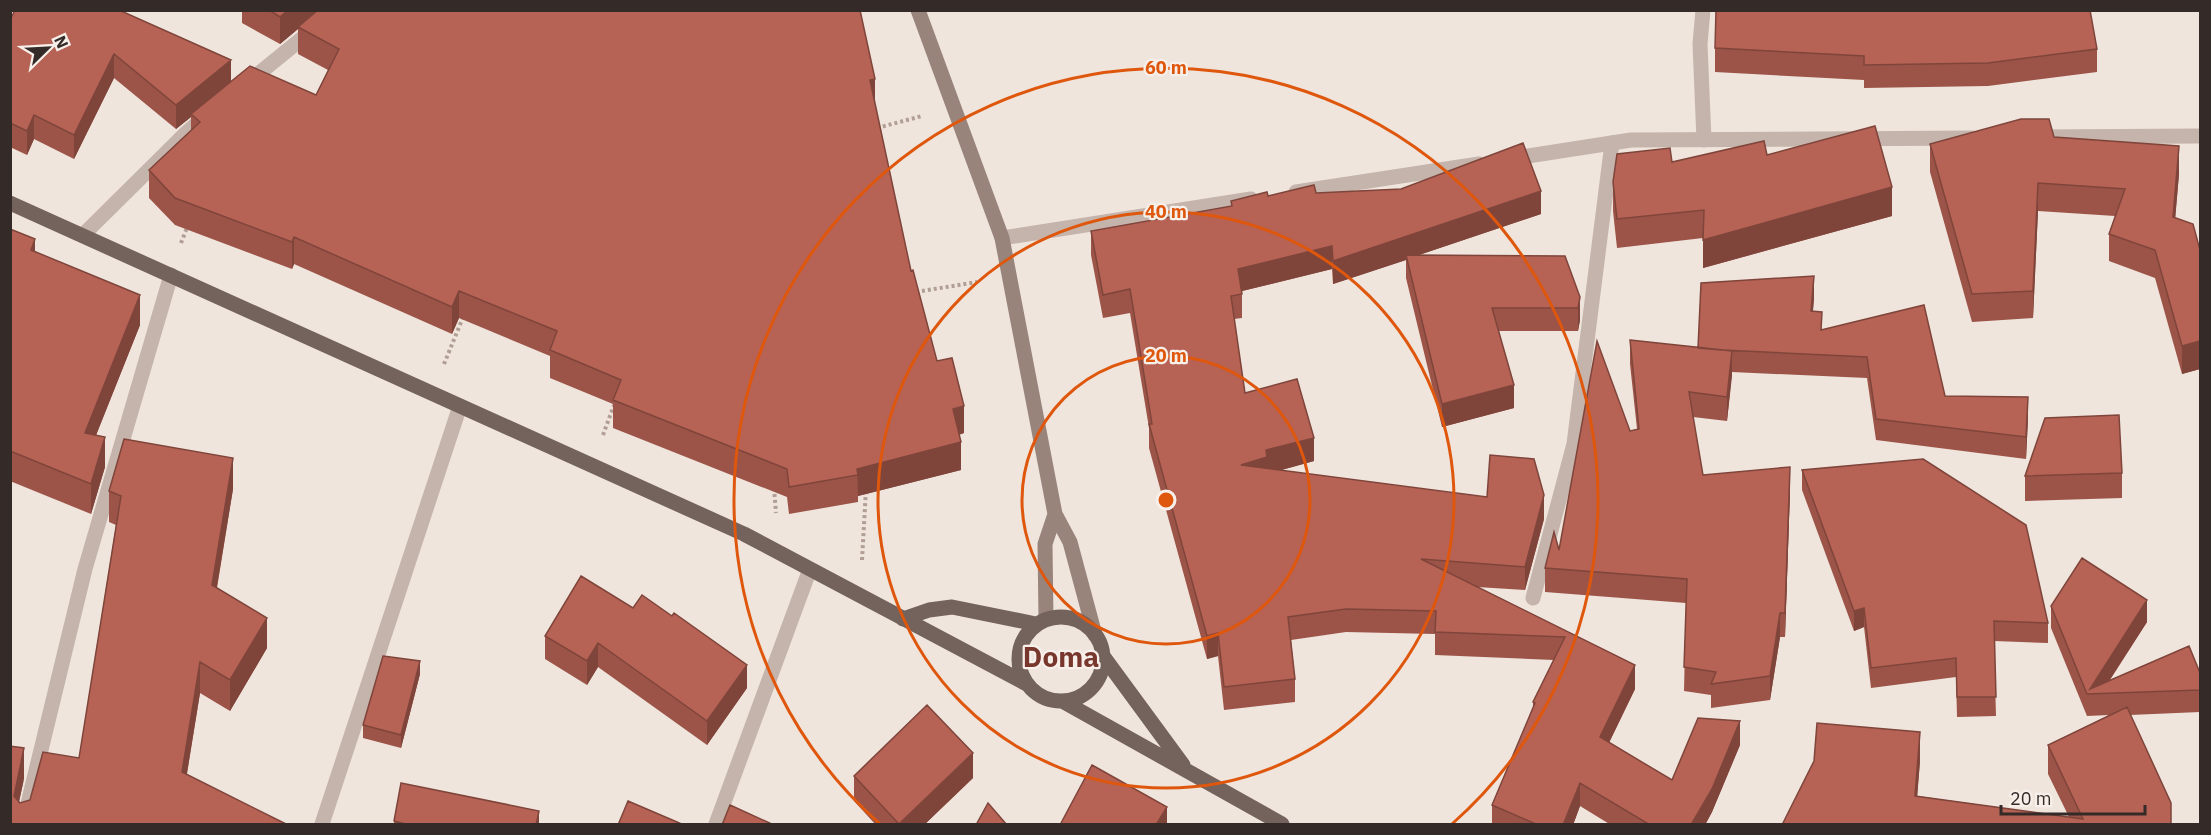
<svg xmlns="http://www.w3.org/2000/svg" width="2211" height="835" font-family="'IBM Plex Sans',sans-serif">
	<rect width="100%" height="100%" fill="#efe5dd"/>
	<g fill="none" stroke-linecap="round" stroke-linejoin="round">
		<!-- path -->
		<path stroke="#b19e95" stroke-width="4" stroke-dasharray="3 3" stroke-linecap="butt" d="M877 128 922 116
			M181 243 188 225
			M916 292 977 282
			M444 364 464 315
			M603 435 614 405
			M774 488 776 513
			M862 560 866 489"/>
		<!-- service -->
		<path stroke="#c5b4ab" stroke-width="15" d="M1703 10 1700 44 1704 140
			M1533 598 1574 444 1612 143
			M322 824 460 406
			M716 824 810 569"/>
		<!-- minor -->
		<path stroke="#c5b4ab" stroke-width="15" d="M246 84 337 10
			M83 235 185 134 206 116
			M23 824 85 569 171 275"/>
		<!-- tertiary -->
		<path stroke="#c5b4ab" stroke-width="15" d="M2035 137 2200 136
			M1509 159 1631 140 1972 138
			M1296 192 1479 164
			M1002 238 1251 199"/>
		<!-- secondary -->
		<path stroke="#99847c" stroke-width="15" d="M918 10 1002 238 1055 514 1070 542 1095 635
			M1046 619 1045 544 1055 514"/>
		<!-- primary -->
		<path stroke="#74625c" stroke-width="15" d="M10 203 744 534 1025 683
			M1019 659a42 42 0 1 1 84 0a42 42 0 1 1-84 0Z
			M903 619 929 610 952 607 1036 624
			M1103 656 1183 765
			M1064 702 1282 824"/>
	</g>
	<!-- wall -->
	<path fill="#9d5448" d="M242 10H860L875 106 911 271 937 361 964 433 959 435 961 470 858 496V502L789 514 787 497 613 428V404L550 378V356L459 318 452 334 294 264 292 269 175 225 149 198V170L191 130V117L176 129 114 78 74 159 34 139 27 155 10 147V20L231 82 316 95 328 70 298 54V29L280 44 242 23Z
		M1715 48 2097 49V72L1988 86 1864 88V80L1715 72Z
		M2054 137 2179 174 2175 218 2200 250V369L2182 374 2155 278 2109 261V234L2115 216 2038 211 2033 318 1972 322 1930 172V144Z
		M1767 155 1892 216 1703 268V238L1617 248 1613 211V182L1672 162Z
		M1316 193 1541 214 1419 255 1580 297V320L1578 331H1499L1514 408 1442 427 1406 278V260L1333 284 1332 269 1242 291V318L1234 319 1245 393 1314 461 1281 470 1544 519 1525 590 1477 587 1635 665V689L1609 743 1672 780 1740 745 1712 812 1705 825H1611L1580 806 1573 825H1492V805L1533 708V702L1554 660 1435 655V634L1346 632 1291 640 1295 679V702L1224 710 1218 656 1207 659 1149 448V428L1130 313 1103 318 1091 255V231L1231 206V201L1268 196Z
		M10 229 35 251 140 325 96 435 105 467 91 514 10 481Z
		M1814 298 1813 311 1822 330 1945 396 2028 418 2026 459 1876 440 1867 378 1732 372 1727 421 1693 417 1703 475 1790 491 1785 637H1780L1770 700 1711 708V695L1684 691 1686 603 1545 592V568L1559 550 1630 431 1637 429 1630 364V340L1698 348Z
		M1802 470 2048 623V643L1994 641 1996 716 1957 717 1956 677 1871 688 1864 627 1854 631 1802 490Z
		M2122 473V498L2025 501V476Z
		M233 489 217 588 267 648 230 711 200 693 187 774 10 825 24 779 19 801 20 803 30 800 79 758 116 525 109 522V491Z
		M581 576 747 688 707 745 598 667 587 685 545 659V636Z
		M2051 606 2147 622 2110 680 2200 673V712L2130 715 2171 825H1782L1920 761 1917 796 2069 817 2048 774V745L2109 715 2087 716 2051 628Z
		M420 674 401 748 363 738V725Z
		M854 776 973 778 924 825H876L854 801Z
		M394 821 539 825H394Z"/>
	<!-- shaded-wall -->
	<path fill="#7f453b" d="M288 10H321L298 27V29L280 44V17Z
		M114 54V78L74 159V135Z
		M231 60V84L191 114V117L176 129V105Z
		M875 79V106L870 80Z
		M34 115V139L27 155V131Z
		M2179 146V174L2173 245V217Z
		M2038 183V211L2033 318V291Z
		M1892 187V216L1703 268V240Z
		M1541 191V214L1407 259 1406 255V260L1333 284V261Z
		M294 237V264L292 269V242Z
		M35 239V269L31 250Z
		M1332 246V269L1238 292V269Z
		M1814 276V298L1811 332V311Z
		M459 291V318L452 334V307Z
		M140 295V325L85 463V433Z
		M1580 297V320L1578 331V308Z
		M2200 341V369L2182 374V346Z
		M1732 351V376L1727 421V397Z
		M1514 385V408L1442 427V404Z
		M2028 397V418L2026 459V437Z
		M964 406V433L953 436V409Z
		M105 437V467L91 514V484Z
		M1314 438V461L1267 474 1241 465 1266 450Z
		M961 442V470L858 496 857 469Z
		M233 458V489L212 616V585Z
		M1790 467V491L1785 637V613Z
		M1544 495V519L1525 590V567Z
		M2147 600V622L2101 693 2090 689Z
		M1864 608V627L1854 631V611Z
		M1780 613V637L1770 700V676Z
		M267 618V648L230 711V680Z
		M1218 633V656L1207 659V636Z
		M598 643V667L587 685V661Z
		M420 661V674L401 748V735Z
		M200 662V693L182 803V772Z
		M747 665V688L707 745V721Z
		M1635 665V689L1600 761V737Z
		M1740 721V745L1712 812 1705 825H1691Z
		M1920 732V761L1915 825V796Z
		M24 748V779L14 825V796Z
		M973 753V778L924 825H899Z
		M1580 783V806L1573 825H1563Z
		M1167 807V825H1156Z
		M539 811V825H536Z"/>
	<!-- building -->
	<path fill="#b66254" stroke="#7f453b" stroke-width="1.5" d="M15 10H119L231 60 176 105 114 54 74 135 34 115 27 131 10 123V20Z
		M269 10H288L280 17Z
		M318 10H860L875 79 870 80 911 271 913 270 937 361 952 358 964 406 953 409 961 442 857 469 858 475 789 487 787 469 613 400 621 380 550 350 557 331 459 291 452 307 294 237 292 242 175 198 149 170 200 122 191 114 250 66 316 95 339 49 298 27Z
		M1716 10H2090L2097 49 1988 63 1864 65V56L1715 48Z
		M2021 119H2049L2054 137 2179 146 2173 217 2193 224 2200 250V341L2182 346 2155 250 2109 234 2125 189 2038 183 2033 291 1972 294 1930 144Z
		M1875 126 1892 187 1703 240 1704 210 1617 219 1613 182 1617 154 1670 148 1672 162 1764 141 1767 155Z
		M1523 143 1541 191 1333 261 1332 246 1238 269 1242 294 1231 296 1245 393 1297 379 1314 438 1266 450 1267 457 1241 465 1487 497 1490 455 1534 459 1544 495 1525 567 1421 559 1635 665 1600 737 1672 780 1698 718 1740 721 1712 789 1691 825H1650L1580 783 1563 825H1538L1492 805 1535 703 1533 702 1565 637 1435 632 1436 611 1346 609 1288 617 1295 679 1224 687 1218 633 1207 636 1149 424H1152L1130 289 1103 295 1091 231 1232 206 1231 201 1267 192 1268 196 1314 185 1316 193 1401 189Z
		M10 229 35 239 31 250 140 295 85 433 105 437 91 484 10 451Z
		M1406 255 1565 256 1580 297 1578 308H1492L1514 385 1442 404Z
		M1814 276 1811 311 1822 312 1821 330 1924 305 1945 396 2028 397 2026 437 1876 419 1867 357 1722 350 1698 348 1701 283Z
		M1630 340 1732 351 1727 397 1689 392 1703 475 1790 467 1785 613H1780L1770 676 1711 684 1716 672 1684 667 1687 579 1545 568 1554 532 1559 550 1597 341 1630 431 1639 429Z
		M2119 415 2122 473 2025 476 2045 418Z
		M124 439 233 458 212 585 267 618 230 680 200 662 182 772 288 825H10V746L24 748 14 796 20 803 30 800 43 752 79 758 121 496 109 491Z
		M1923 459 2026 525 2048 623 1994 621 1996 697H1957L1956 658 1871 668 1864 608 1854 611 1802 470Z
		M2082 558 2147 600 2090 689 2189 646 2200 673V690L2087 694 2051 606Z
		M581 576 633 608 642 595 672 616 674 613 747 665 707 721 598 643 587 661 545 636Z
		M383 656 420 661 401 735 363 725Z
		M927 705 973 753 899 824 854 776Z
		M2127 707 2171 803V825H1782L1814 761 1817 723 1920 732 1915 796 2083 819 2048 745Z
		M1092 765 1167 807 1156 825H1060Z
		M401 783 539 811 536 825H409L394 821Z
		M628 801 684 825H618Z
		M988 803 1007 825H976Z
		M730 805 774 825H722Z"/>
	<!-- distance rings -->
	<g fill="none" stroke="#df570d" stroke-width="3">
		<circle cx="1166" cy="500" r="144"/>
		<circle cx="1166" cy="500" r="288"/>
		<path d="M880 824A432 432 0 1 1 1452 824"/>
	</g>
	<g text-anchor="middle" stroke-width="4.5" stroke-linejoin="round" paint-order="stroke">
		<!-- town labels -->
		<g font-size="28" font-weight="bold" fill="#78372d" stroke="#f7efe9">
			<text x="1061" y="667">Doma</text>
		</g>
	</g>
	<circle cx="1166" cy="500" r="9" fill="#df570d" stroke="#f7efe9" stroke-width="3"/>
	<g font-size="18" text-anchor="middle" font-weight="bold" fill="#df570d" stroke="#f7efe9" stroke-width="4.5" stroke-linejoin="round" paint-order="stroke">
		<text x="1166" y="74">60 m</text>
		<text x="1166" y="218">40 m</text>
		<text x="1166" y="362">20 m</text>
	</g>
	<!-- border -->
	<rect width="2211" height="835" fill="none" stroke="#342b29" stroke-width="24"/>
	<!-- north arrow -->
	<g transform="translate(48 48) rotate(66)" stroke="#f7efe9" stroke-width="4.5" paint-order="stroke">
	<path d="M0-4.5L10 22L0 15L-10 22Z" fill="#342b29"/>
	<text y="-9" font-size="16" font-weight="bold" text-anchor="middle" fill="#342b29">N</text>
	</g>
	<!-- scale -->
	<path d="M2001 805v9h144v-9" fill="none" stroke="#342b29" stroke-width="3"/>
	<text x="2010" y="805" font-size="18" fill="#342b29" stroke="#f7efe9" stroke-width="4.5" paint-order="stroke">20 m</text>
</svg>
